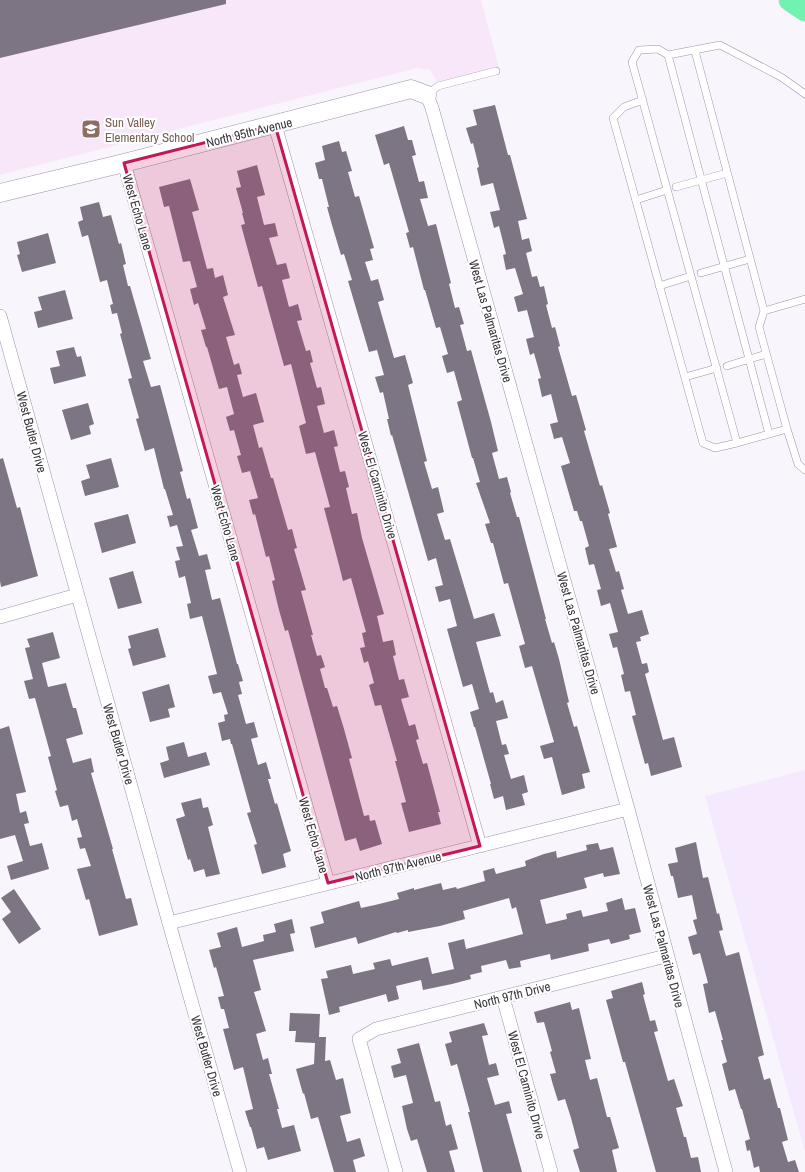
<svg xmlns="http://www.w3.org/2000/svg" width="805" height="1172" font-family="'Archivo Narrow',sans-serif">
	<rect width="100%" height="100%" fill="#f9f5fd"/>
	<!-- built -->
	<path fill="#f4e9fd" d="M805 770V1152L705 796Z"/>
	<!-- education -->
	<path fill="#f8e7f9" d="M0 0H481L499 67 437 82 430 70 417 68 0 175Z"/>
	<!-- building -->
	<path fill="#7d7484" d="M0 0H226V4L0 58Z
		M495 105 508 155H510L527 219 518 221 522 240 529 238 532 251 526 253 532 277 537 276 540 287 544 286 548 304 546 305 552 328 555 327 560 346 558 347 572 396 576 395 586 430 584 431 600 486 602 485 610 513 608 514 617 547 609 549 616 572 619 571 624 589 621 590 628 614 642 610 649 634 640 637 641 641 636 642 642 664 647 663 649 672 645 674 663 740 674 737 682 767 651 776 648 763 645 764 632 716 636 715 630 691 625 692 621 675 624 674 617 647 613 648 609 634 618 632 610 603 601 606 597 590 601 589 594 564 589 565 585 548 589 546 582 521H580L577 511H574L561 466 570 463 562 437 554 439 550 424 558 422 551 394 542 397 538 379 541 378 534 353 530 355 526 339 534 337 527 310 518 312 514 297 523 294 515 268 506 270 503 255 506 254 499 226 494 228 490 212 500 210 493 183 481 186 477 168 479 167 473 143 471 144 466 128 477 125 473 110Z
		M404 126 408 140H412L416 155 412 156 419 182 424 181 428 198 420 199 428 226 436 224 451 283 449 284 455 308 459 307 464 324 460 325 467 351 471 350 491 422 498 451 492 453 499 479 507 477 511 492 510 493 517 517H519L546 619H545L552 643 554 642 559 659 569 702 567 703 574 727 577 726 590 772 582 774 585 788 562 795 552 757 544 759 540 746 554 742 532 666 525 668 519 646 525 644 508 583 504 584 493 543H491L485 524 490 523 476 483 480 482 473 458H472L457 402 462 400 454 371 447 373 442 356 448 354 440 327 436 328 425 290H424L413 247 410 248 406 233 409 232 389 163 384 165 375 135Z
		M339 141 342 152 346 151 352 171 348 172 355 197 359 196 374 248 370 249 373 260 365 262 371 281 378 279 384 300 378 302 394 358 405 355 413 383 408 385 427 461 424 462 432 489 438 487 444 512 437 514 445 540 450 539 474 619 494 613 501 636 476 642 490 693 493 692 496 703 503 700 508 718 496 721 502 745 506 744 509 754 504 755 511 779 524 775 528 792 522 794 525 805 506 810 503 796 494 799 490 784H491L475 727H474L470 712 479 709 472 684 463 687 447 629 457 626 450 599 439 602 435 587 443 585 436 558 428 561 392 435 391 436 387 419H389L383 392 380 393 375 377 384 375 377 350 369 352 348 281 352 280 344 254 341 255 332 225 327 207H329L322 179H319L315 163 325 160 322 146Z
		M257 165 265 195 257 197 264 225 275 223 278 236 269 238 277 265 286 263 290 278 282 280 289 307 298 304 302 320 297 321 306 351 310 350 313 362 310 363 317 388 321 387 325 404 317 406 324 433 334 430 338 446 334 447 340 472 345 471 349 487 346 488 352 514 357 513 362 538 384 614 377 616 383 642 393 640 396 655 393 656 399 680 404 679 409 697 401 699 409 726 415 724 419 739 416 740 423 764 427 763 440 812H438L441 824 409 832 401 803 406 802 395 761H397L381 705 375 706 369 685 374 683 368 661 364 663 360 648 365 647 362 633 366 632 351 578 343 581 339 565 324 508 330 507 315 452 306 454 299 426 306 423 291 364 284 366 262 286 258 287 241 225 245 224 242 213H243L236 188 241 187 237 171Z
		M190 179 199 210 192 212 207 269 213 268 215 278 223 275 228 295 223 297 235 335 226 337 234 365 239 363 242 374 237 375 243 397 256 393 264 422 253 425 259 448 262 447 271 478H273L288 530 292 529 297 548 294 549 306 590 301 591 313 635H311L317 656 321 655 325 667 320 669 325 688H327L333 707 337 706 344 729 352 758 349 759 364 816 369 815 370 821 375 820 382 844 360 851 356 838 345 841 288 630 285 631 279 610 272 581 275 580 269 556 266 557 255 514 253 515 249 500 258 498 250 471 242 473 237 456 241 455 234 430 230 431 226 417 234 414 227 387 219 389 207 347H206L201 330 206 329 198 303 194 305 190 289 197 287 190 261 183 262 169 206 164 207 159 187Z
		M99 202 103 217 111 215 119 244 121 243 126 264 123 265 128 286H130L151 359 143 361 151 387 160 385 183 471 180 472 187 499 190 498 198 528 191 530 199 556 207 554 211 569 205 570 212 600 220 598 237 664H238L243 681 239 682 242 694 238 695 246 724 254 722 258 737 251 739 258 765 266 762 271 779H268L275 804 277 803 291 851 283 854 286 867 262 874 254 845 257 844 247 813 251 812 232 744H231L230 739 222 741 218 723 225 721 224 715 228 714 221 692 213 694 208 676 217 674 202 616 190 619 187 604 191 603 185 576 179 578 175 561 180 560 176 547 183 546 177 525 170 527 167 516 173 515 165 489H164L154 448 145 451 136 419 139 418 128 379 132 378 120 334 122 333 117 313 112 314 110 305 113 304 107 280 100 282 88 235 82 237 78 222 83 220 80 207Z
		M48 233 56 263 22 272 17 255 20 254 17 242Z
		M65 290 73 319 38 328 34 312 42 310 38 297Z
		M74 347 77 357 81 356 86 376 54 384 50 368 60 366 56 351Z
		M88 403 94 424 89 426 91 434 71 440 62 410Z
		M3 458 17 508 20 507 38 576 1 587 0 581V459Z
		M111 458 119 487 85 496 81 481 90 478 86 465Z
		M128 514 136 543 102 553 94 523Z
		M133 571 142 603 118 609 109 578Z
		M158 628 166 657 133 666 128 649 131 648 128 636Z
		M53 632 60 658 42 663 48 687 66 683 73 708H76L83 734 66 739 73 763 91 758 94 772 91 773 113 849H112L126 899 131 898 138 925 99 936 89 899 86 900 77 869 91 866 85 848 80 849 77 838 82 837 77 819 72 821 68 805 60 807 55 791 57 790 48 757 51 756 35 698 29 699 24 681 33 679 25 648 30 647 27 639Z
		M169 684 175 707 168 709 170 717 150 722 142 692Z
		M9 726 26 792 16 794 20 813 26 811 29 823 24 824 30 846 42 843 49 869 11 880 7 866 23 861 15 835 0 839V729Z
		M184 742 188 757 206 752 210 765 164 778 160 763 169 760 166 747Z
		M201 798 203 808 208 807 213 825 208 827 220 874 206 877 204 869 194 872 190 859 188 860 176 819 185 816 181 803Z
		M696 842 703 878 708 877 717 914 719 913 723 930 719 931 726 956 739 952 764 1055 758 1057 764 1080 770 1078 778 1108H780L788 1140 782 1142 788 1162 795 1160 799 1172H760L759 1166 754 1168 750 1150 747 1151 745 1141 750 1139 742 1109H741L735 1089 729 1091 722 1064 727 1062 721 1040H723L715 1011 709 1013 703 984 708 983 700 953 693 955 688 937 697 934 693 920 697 919 692 895 678 898 673 876H671L668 864 678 862 675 848Z
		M598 843 600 850 613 847 620 874 604 877 603 873 584 878 587 888 540 900 546 924 567 919 566 914 581 910 583 917 608 911 606 903 622 898 625 910 635 908 641 932 629 935 630 939 611 944 609 939 588 944 589 951 551 960 550 954 520 961 521 967 509 969 506 960 481 966 482 972 470 975 471 979 452 984 423 990 421 980 396 986 399 999 388 1002 386 994 339 1007 340 1012 329 1015 321 979 328 978 326 971 351 965 353 974 375 969 373 963 390 959 392 966 428 957 432 974 454 969 448 943 464 939 466 949 523 934 516 907 512 909 509 898 463 911 465 919 440 926 408 932V930L397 933 396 932 358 944 356 937 315 948 310 927 324 923 321 912 359 901 361 908 375 905 399 899 397 893 414 888V890L441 883 443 890 456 887 457 889 485 881 483 871 494 868 496 874 526 866 525 861 544 854 556 851 557 858 587 850 586 845Z
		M14 889 41 929 19 944 2 919 11 912 1 898Z
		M292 919 295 933 290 934 294 951 253 960 261 990 254 992 266 1031 256 1034 263 1060 268 1058 272 1074H269L279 1109H277L282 1128 294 1125 301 1151 268 1160 264 1147 257 1149 251 1127H250L245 1111 253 1109 243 1067 234 1070 223 1029 229 1028 224 1009H221L218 997 224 996 216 967 214 968 209 950 221 947 217 933 237 927 242 947 264 941 263 935 276 932 274 924Z
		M642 982 645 994 643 995 650 1021 655 1020 658 1031 654 1032 668 1081 674 1079 683 1106 676 1108 684 1137H686L691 1158 698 1157 701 1172H656L625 1062H623L606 1000 613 998 611 991Z
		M570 1002 572 1010 579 1008 591 1059 585 1060 590 1080 597 1078 607 1117H610L619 1148 612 1150 617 1172H580L573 1150 579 1148 571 1118 565 1099 558 1101 553 1085 550 1074 556 1073 550 1052 552 1051 544 1022 537 1023 534 1012Z
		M290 1013 320 1014 319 1037H326L325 1061 330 1060 336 1080 343 1078 351 1113 340 1116 347 1142 360 1138 365 1156 353 1160 356 1172H334L318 1117 311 1119 304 1093 303 1094 296 1069 314 1064 315 1043 295 1042 296 1031H289Z
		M484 1023 488 1035 482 1036 489 1065 496 1063 499 1075 487 1078 495 1105 509 1101 512 1113 506 1114 522 1172H483L468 1112H470L457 1064 451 1066 445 1044 452 1042 449 1032Z
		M419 1043 435 1102 440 1101 446 1126 451 1124 458 1149 449 1151 455 1172H427L417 1139 411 1141 407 1129 402 1106 413 1103 406 1075 394 1078 391 1066 401 1063 397 1049Z"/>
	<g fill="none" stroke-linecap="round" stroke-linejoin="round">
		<!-- lane casing -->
		<g stroke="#9c93a4" stroke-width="8">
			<path id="lane" d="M695 51 764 311
				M668 55 769 434
				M427 95 438 86 496 71
				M643 100 624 107 613 118 703 443 715 448 737 443C702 316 667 189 632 62L639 50 658 49 668 55 720 45 781 77 805 94
				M676 187 727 173
				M636 200 667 190
				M701 273 750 259
				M659 286 691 276
				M727 366 766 354
				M685 377 717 368
				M787 429 798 464 805 470
				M737 443 787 429 759 327 764 311 805 299"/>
		</g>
		<!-- street casing -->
		<g stroke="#9c93a4" stroke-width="14">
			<path id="street" d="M427 95 432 108 628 809 726 1172
				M275 125 480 846
				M124 163 328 883
				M0 316 169 923 240 1172
				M0 617 77 595
				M169 923 628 809
				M503 997 551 1172
				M396 1172 359 1039 376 1029 666 956"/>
		</g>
		<!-- secondary casing -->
		<g stroke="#9c93a4" stroke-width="19">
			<path id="secondary" d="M0 193 124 163 411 89 427 95"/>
		</g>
		<!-- highway casing -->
		<g stroke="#d3d3d4" stroke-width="23">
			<path id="highway" d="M790 0 805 10"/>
		</g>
		<!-- lane -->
		<use href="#lane" stroke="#fff" stroke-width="7"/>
		<!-- street -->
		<use href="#street" stroke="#fff" stroke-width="13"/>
		<!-- secondary -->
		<use href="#secondary" stroke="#fff" stroke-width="18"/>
		<!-- highway -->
		<use href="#highway" stroke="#72f2b1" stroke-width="22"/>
	</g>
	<!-- marked area -->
	<path fill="#c2185b" fill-opacity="0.2" stroke="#c2185b" stroke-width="3" stroke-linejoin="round" d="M275 125 480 846 328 883 124 163Z"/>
	<!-- icons -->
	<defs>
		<g id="school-square" transform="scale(1)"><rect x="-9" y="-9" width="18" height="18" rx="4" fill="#8d6e63" stroke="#fff"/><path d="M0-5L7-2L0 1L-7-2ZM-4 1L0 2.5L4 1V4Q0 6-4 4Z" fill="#fff"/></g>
	</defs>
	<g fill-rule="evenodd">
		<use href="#school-square" x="91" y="129"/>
	</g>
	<g text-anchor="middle" stroke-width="4" stroke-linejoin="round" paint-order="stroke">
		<!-- education labels -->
		<g font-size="13" fill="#785e54" stroke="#fff" text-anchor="start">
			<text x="105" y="127">Sun Valley<tspan x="105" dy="15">Elementary School</tspan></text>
		</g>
		<!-- street labels -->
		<g font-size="13" fill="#39353c" stroke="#fff">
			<text transform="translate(249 132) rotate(-14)" y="5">North 95th Avenue</text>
			<text transform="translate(138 212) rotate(74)" y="5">West Echo Lane</text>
			<text transform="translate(491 321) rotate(74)" y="5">West Las Palmaritas Drive</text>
			<text transform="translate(32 432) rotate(75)" y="5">West Butler Drive</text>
			<text transform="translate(378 485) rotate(74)" y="5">West El Caminito Drive</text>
			<text transform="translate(226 523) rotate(74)" y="5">West Echo Lane</text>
			<text transform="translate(579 633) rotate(74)" y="5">West Las Palmaritas Drive</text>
			<text transform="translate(119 744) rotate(74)" y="5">West Butler Drive</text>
			<text transform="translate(314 835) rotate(74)" y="5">West Echo Lane</text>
			<text transform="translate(398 866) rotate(-14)" y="5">North 97th Avenue</text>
			<text transform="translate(664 946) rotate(75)" y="5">West Las Palmaritas Drive</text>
			<text transform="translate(512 995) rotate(-14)" y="5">North 97th Drive</text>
			<text transform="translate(207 1056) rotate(74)" y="5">West Butler Drive</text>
			<text transform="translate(527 1085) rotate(75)" y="5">West El Caminito Drive</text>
		</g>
	</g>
</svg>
